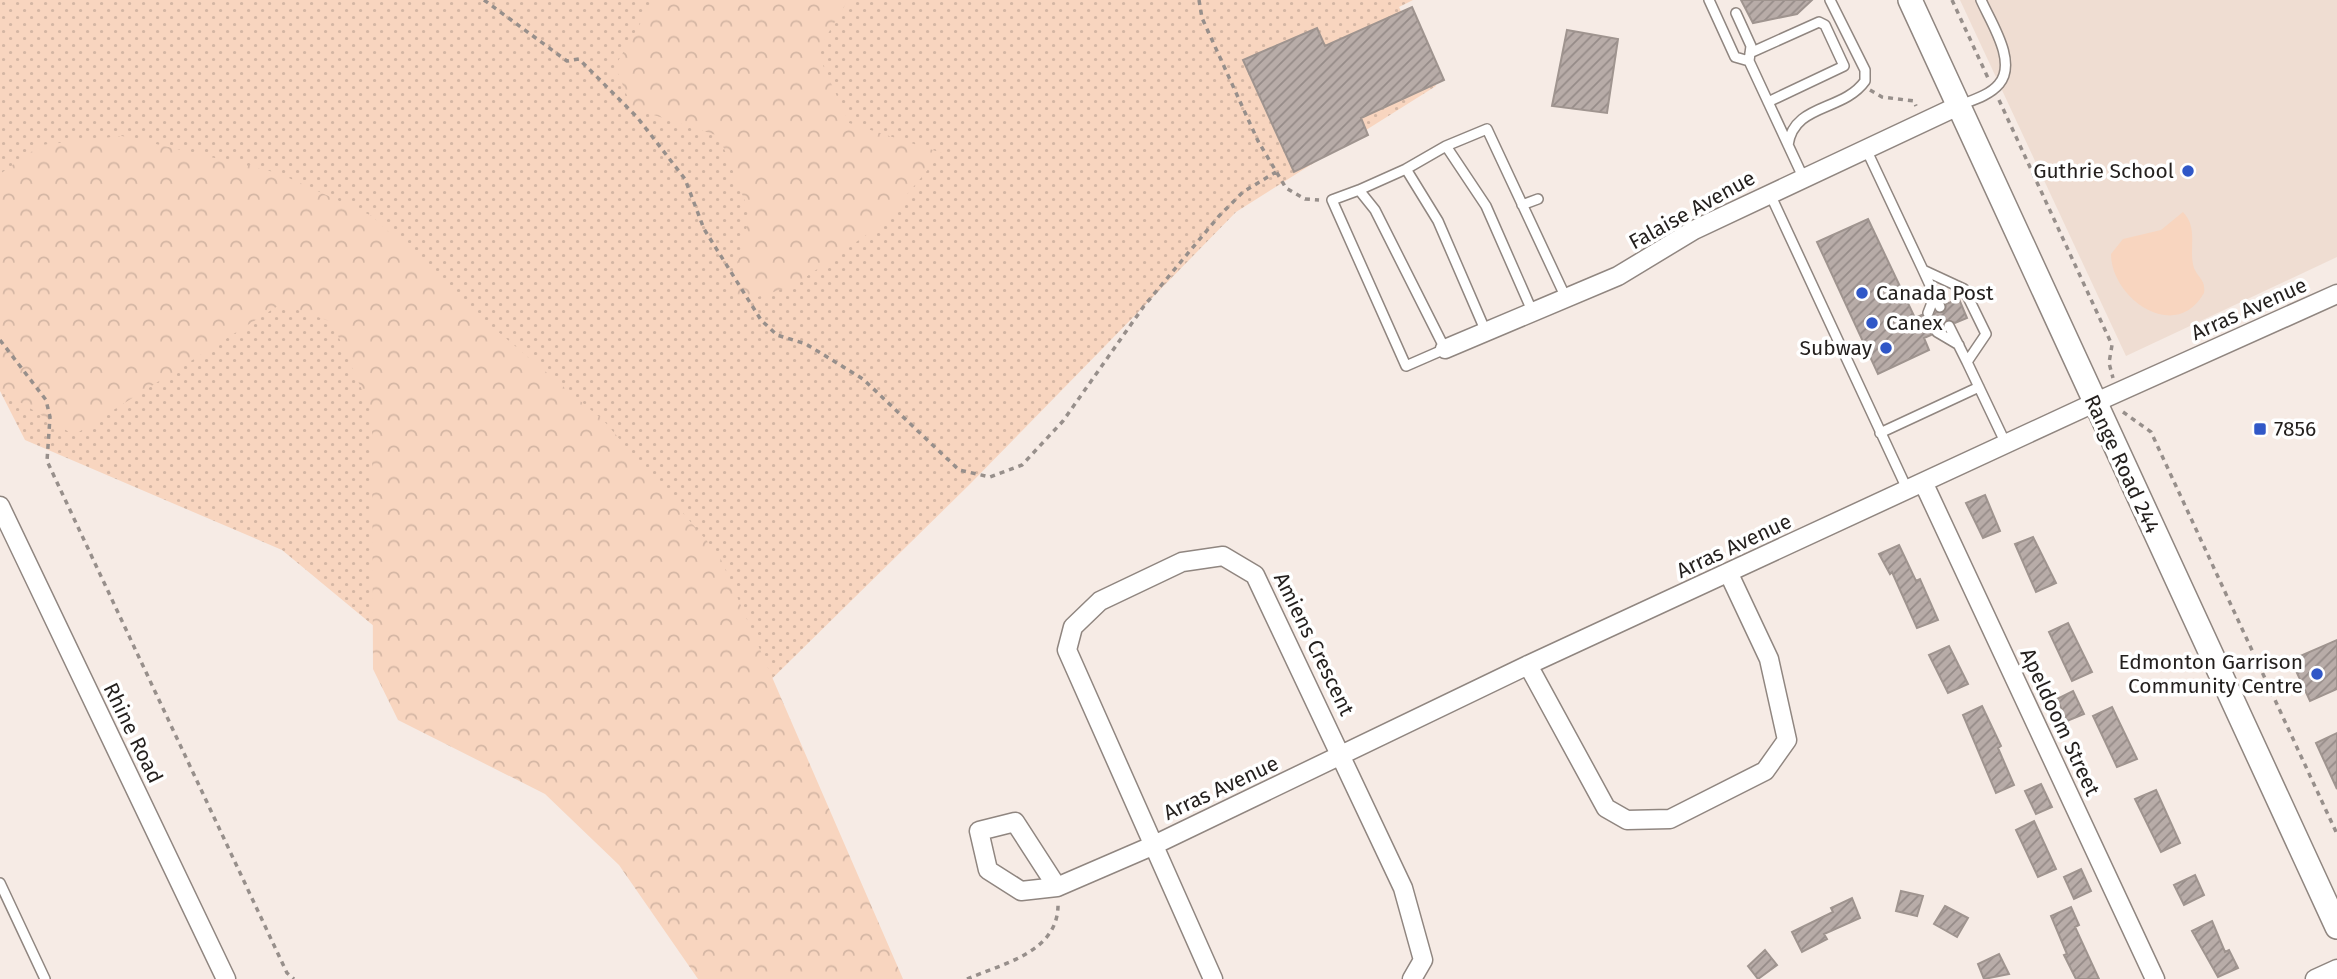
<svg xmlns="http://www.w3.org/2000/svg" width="2337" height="979" font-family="'Fira Sans',sans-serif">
	<defs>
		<pattern id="grass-dots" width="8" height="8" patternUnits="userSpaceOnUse" patternTransform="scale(1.75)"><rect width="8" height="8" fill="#f8d5bf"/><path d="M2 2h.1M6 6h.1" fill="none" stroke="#d4b6a4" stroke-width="1.8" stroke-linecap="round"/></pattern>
		<pattern id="forest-crowns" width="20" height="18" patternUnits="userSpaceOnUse" patternTransform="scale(1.75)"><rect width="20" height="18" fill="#f8d5bf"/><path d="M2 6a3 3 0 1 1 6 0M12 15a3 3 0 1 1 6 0" fill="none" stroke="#d4b6a4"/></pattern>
		<pattern id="building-hatch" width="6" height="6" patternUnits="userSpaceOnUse" patternTransform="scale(1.75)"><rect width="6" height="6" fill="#b8aca8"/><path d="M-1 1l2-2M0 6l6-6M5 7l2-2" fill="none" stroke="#958b88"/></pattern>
	</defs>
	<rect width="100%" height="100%" fill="#f6ebe5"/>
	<!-- built -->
	<path fill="#efddd2" d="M1960 0H2337V257L2126 356Z"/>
	<!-- grass -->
	<path fill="url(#grass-dots)" d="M0 0H1413L1399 7 1436 86 1236 212 969 485 619 829 282 550 25 440 0 391Z"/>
	<!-- forest -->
	<path fill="url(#forest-crowns)" d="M654 0H848L817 52 849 123 942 153 882 224 793 286 738 303 731 288 750 214 719 136 632 108 615 66Z
		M122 136 278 173 372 216 464 303 604 421 719 555 903 979H698L619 865 545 794 398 720 373 669 372 413 332 322 281 304 74 435 0 390V174L41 145Z"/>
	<!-- garden -->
	<path fill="#f8d5bf" d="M2183 212C2199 229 2188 249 2194 268 2198 278 2206 280 2204 293 2175 344 2111 298 2111 254L2123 239 2161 230Z"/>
	<!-- building -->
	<path fill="url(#building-hatch)" stroke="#9f948f" stroke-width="2" d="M1741 0H1812L1797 14 1753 23Z
		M1412 7 1444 80 1361 118 1368 135 1294 172 1243 60 1317 28 1325 46Z
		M1567 30 1618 39 1607 113 1552 106Z
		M1868 219 1915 318 1922 315 1930 320 1936 312H1945L1946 304 1959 299 1967 318 1955 323 1947 320 1942 327 1933 326 1931 335 1924 338 1929 350 1878 374 1817 242Z
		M1985 495 2000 531 1983 538 1966 503Z
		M2033 537 2056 583 2036 592 2015 544Z
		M1899 545 1916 581 1920 579 1938 620 1917 628 1892 572 1890 574 1879 554Z
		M2068 623 2092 672 2072 681 2049 632Z
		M2337 640V689L2310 701 2291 660Z
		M1949 646 1968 684 1948 693 1929 655Z
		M2073 691 2084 714 2067 721 2057 699Z
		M1982 706 2001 746 1998 748 2014 785 1996 793 1963 715Z
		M2112 707 2137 759 2117 767 2093 716Z
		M2337 733V789L2316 743Z
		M2041 784 2052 807 2036 814 2025 791Z
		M2156 790 2180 843 2161 852 2135 799Z
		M2034 821 2056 869 2038 877 2016 830Z
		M2081 869 2091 891 2074 899 2064 877Z
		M2195 875 2204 895 2184 905 2174 885Z
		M1901 891 1923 896 1917 916 1896 911Z
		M1852 898 1860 918 1824 934 1827 939 1802 952 1792 932 1833 912 1831 908Z
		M1945 906 1968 918 1957 937 1934 924Z
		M2071 907 2079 925 2075 927 2099 979H2076L2064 955 2067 954 2051 916Z
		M2212 921 2225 952 2229 950 2238 968 2218 977 2192 931Z
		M1765 950 1777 965 1758 979 1748 966Z
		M1999 954 2009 974 1984 979 1978 964Z"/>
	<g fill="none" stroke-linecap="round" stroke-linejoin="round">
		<!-- service casing -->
		<g stroke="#908680" stroke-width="12">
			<path id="service" d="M1709 0 1735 57 1749 61
				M1736 13 1751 46 1749 61 1803 177
				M1750 53 1819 22 1825 25 1844 66 1768 102
				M1960 105C1973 100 1990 95 1999 84 2018 62 1990 21 1981 0
				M1788 145C1794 103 1843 112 1865 81V70L1830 0
				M1866 149 1923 270 1964 289 1986 334 1967 362 2006 444
				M1406 169 1446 146
				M1359 190 1332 200 1406 366 1445 349 1375 210 1359 190 1406 169 1438 221 1486 332
				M1770 194 1908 491
				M1522 205 1538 199
				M1923 270 1940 307
				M1533 313 1486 206 1446 146 1487 129 1566 298
				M1928 313 1935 295
				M1949 326 1967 362
				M1937 332 1959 345
				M1880 433 1979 387
				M0 883 45 979"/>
		</g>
		<!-- minor casing -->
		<g stroke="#908680" stroke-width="21">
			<path id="minor" d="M1445 349 1618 276 1694 230 1958 106
				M1924 484 2155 979
				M0 506 226 979
				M1528 665 1606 808 1627 820 1670 819 1765 771 1787 740 1769 659 1729 574
				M1057 887 1015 822 979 831 988 870 1021 891 1057 887 1152 846 1528 665 2094 403 2337 294
				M1213 979 1067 650 1073 627 1100 601 1182 562 1223 556 1255 575 1403 888 1423 960 1412 979
				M2315 979 2337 969"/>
		</g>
		<!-- tertiary casing -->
		<g stroke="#908680" stroke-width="26">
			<path id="tertiary" d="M1910 0 2337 927"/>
		</g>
		<!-- path -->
		<path stroke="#978f8b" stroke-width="3.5" stroke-dasharray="5 5" stroke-linecap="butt" d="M484 0 567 61 579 59 637 117 685 179 704 229 761 320 777 335 806 344 863 379 959 470 990 477 1022 465 1063 421 1144 306 1219 216 1243 192 1276 172
			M1199 0 1202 18 1258 141 1286 188 1305 199 1319 200
			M1952 0 1988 78
			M1870 90 1882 97 1914 101 1916 106
			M1999 100 2112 345 2109 363 2113 378
			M0 340 46 400 50 417 47 461 287 973 294 979
			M2123 412 2151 432 2337 834
			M967 979C1004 963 1060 952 1058 902"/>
		<!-- service -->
		<use href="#service" stroke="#fff" stroke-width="9"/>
		<!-- minor -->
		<use href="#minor" stroke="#fff" stroke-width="18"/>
		<!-- tertiary -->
		<use href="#tertiary" stroke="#fff" stroke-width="23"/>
	</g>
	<!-- markers -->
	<g fill="#3057c7" stroke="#fff" stroke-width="2.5">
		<circle cx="2188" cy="171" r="7"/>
		<circle cx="1862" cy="293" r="7"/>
		<circle cx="1872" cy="323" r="7"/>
		<circle cx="1886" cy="348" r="7"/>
		<rect x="2253" y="422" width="14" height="14" rx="3.5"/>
		<circle cx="2317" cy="674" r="7"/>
	</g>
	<g text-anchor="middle" stroke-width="7" stroke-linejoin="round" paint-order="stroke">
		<!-- poi labels -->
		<g font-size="21" fill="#231f1d" stroke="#fff" text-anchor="end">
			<text x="2174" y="178">Guthrie School</text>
			<text x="1876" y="300" text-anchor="start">Canada Post</text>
			<text x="1886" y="330" text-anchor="start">Canex</text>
			<text x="1872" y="355">Subway</text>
			<text x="2274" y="436" text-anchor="start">7856</text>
			<text x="2303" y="669">Edmonton Garrison<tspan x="2303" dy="24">Community Centre</tspan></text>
		</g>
		<!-- street labels -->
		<g font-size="21" fill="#231f1d" stroke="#fff">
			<text transform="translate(1692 210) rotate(-29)" y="7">Falaise Avenue</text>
			<text transform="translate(2249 309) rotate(-24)" y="7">Arras Avenue</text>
			<text transform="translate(2122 464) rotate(65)" y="7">Range Road 244</text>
			<text transform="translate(1734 546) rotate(-25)" y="7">Arras Avenue</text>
			<text transform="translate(1314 644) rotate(64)" y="7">Amiens Crescent</text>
			<text transform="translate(2060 722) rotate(65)" y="7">Apeldoom Street</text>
			<text transform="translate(133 733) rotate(64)" y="7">Rhine Road</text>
			<text transform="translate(1221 788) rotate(-25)" y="7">Arras Avenue</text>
		</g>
	</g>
</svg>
